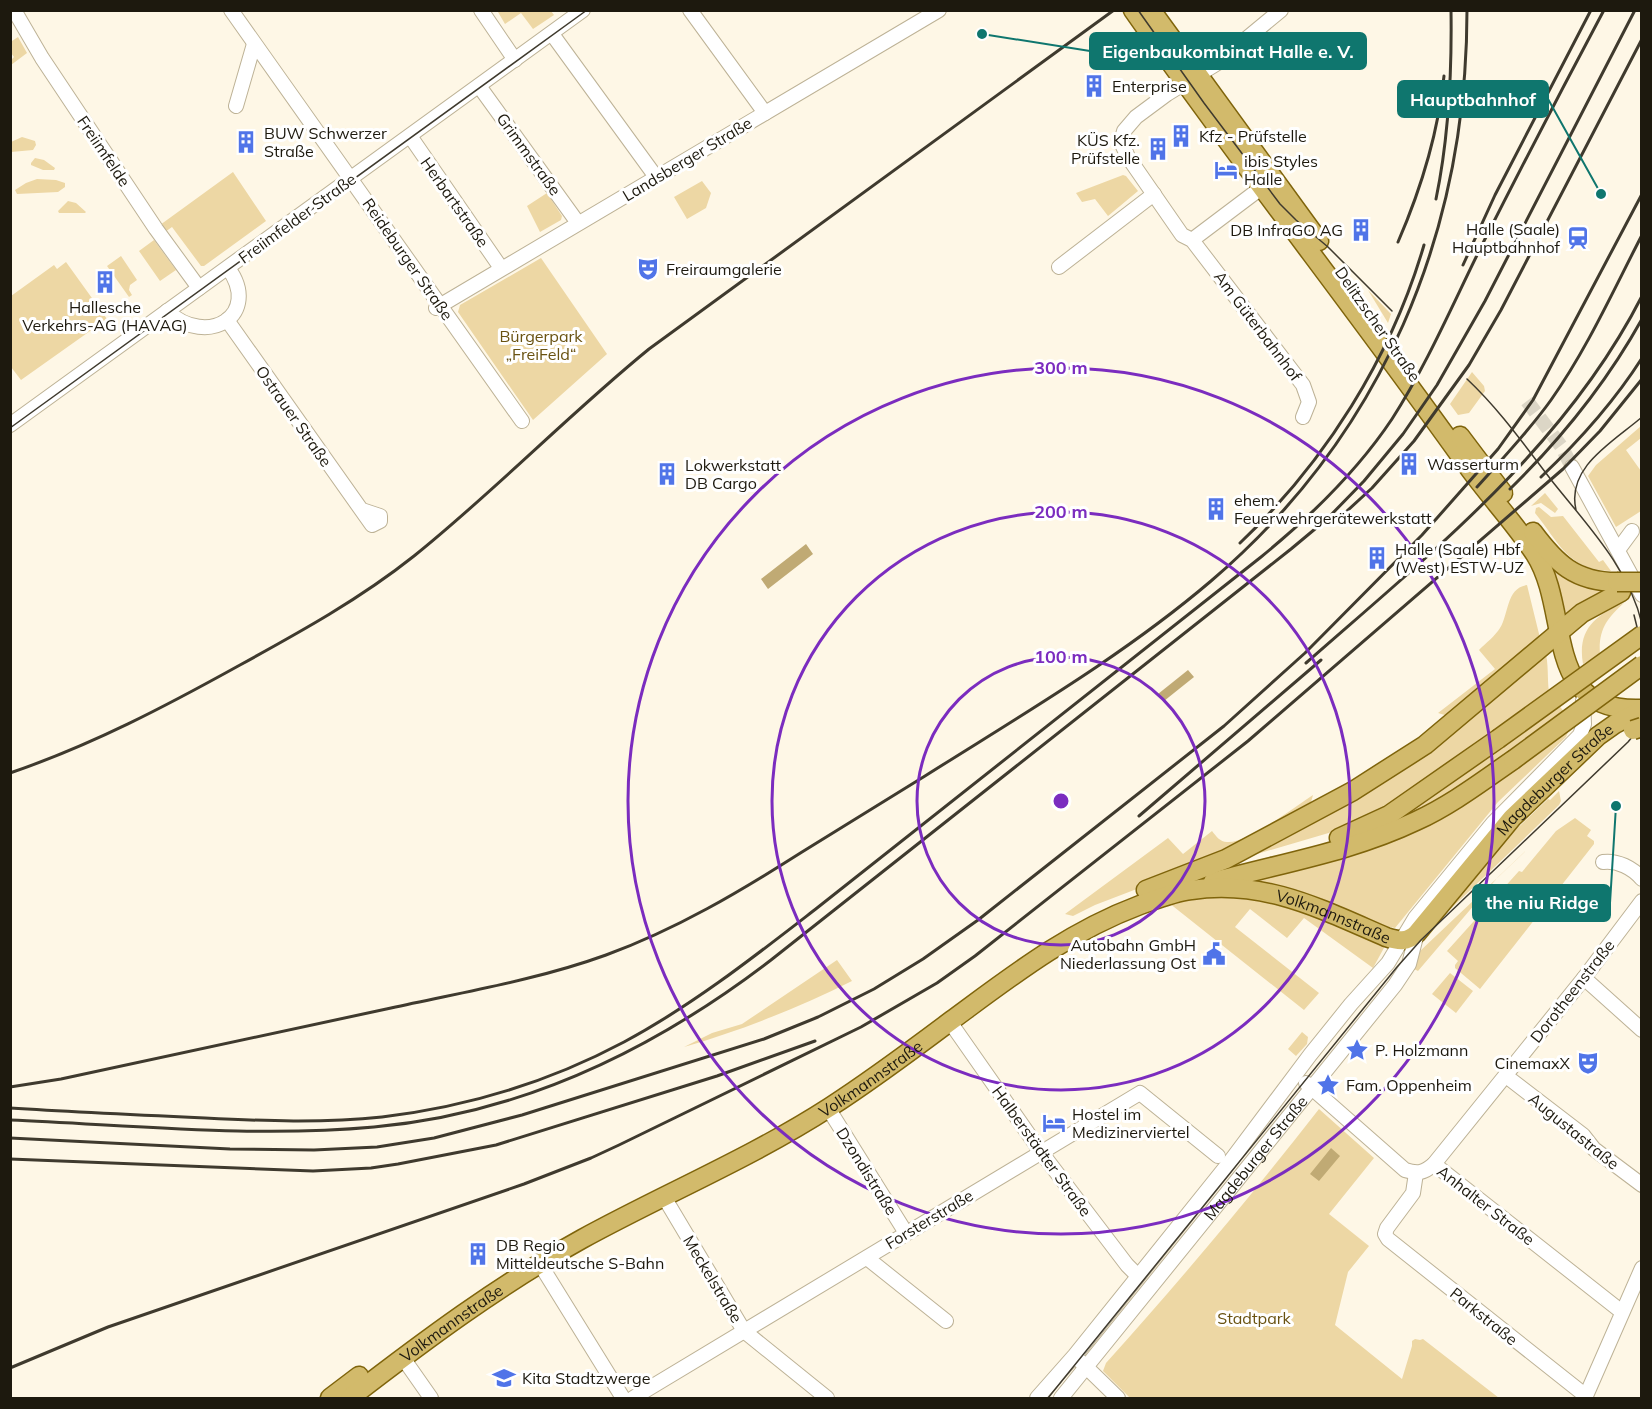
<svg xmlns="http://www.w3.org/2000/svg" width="1652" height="1409" font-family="Mulish,sans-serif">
	<rect width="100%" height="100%" fill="#fef7e6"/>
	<!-- green -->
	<path fill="#edd7a4" d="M500 11H551L554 15 533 29 521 13 505 24 498 12Z
		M18 37 27 53 11 65V60L14 57 11 53V39L12 41Z
		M22 137 35 141 36 145 33 150 11 152V142Z
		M35 158 44 160 55 168 54 170H43L31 165V163Z
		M233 172 266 221 204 266H201L172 227 165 232 160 225Z
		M1123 175 1126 176 1138 191 1108 216 1095 199 1082 202 1076 193Z
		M37 179 56 180 65 183V187L58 192 17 194 15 190 26 183Z
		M702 181 711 193 706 208 687 219 674 197Z
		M547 193 562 216 561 220 540 232 527 206Z
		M68 201 76 203 86 212 85 213H59L58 211Z
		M154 240 176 270 160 281 139 251Z
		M121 256 137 280 130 285 129 290 132 295 129 297 107 266Z
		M541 258 607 354 533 420 458 312 460 305Z
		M66 262 107 319 21 380 11 367V296L54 265 57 269Z
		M1368 290 1391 314 1388 323Z
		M1472 372 1484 386 1485 391 1469 413 1458 415 1450 404Z
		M1641 426V438L1626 450 1641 471V511L1616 527 1588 476 1596 465Z
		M1545 493 1558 509 1555 513 1541 503 1531 506Z
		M1539 507 1551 517 1563 516 1599 562 1603 560 1611 571C1567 570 1559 542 1535 513L1536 508Z
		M1556 568 1603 588V592L1566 614 1554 570Z
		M1527 585 1540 638 1448 716 1438 713 1495 669 1479 650C1486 643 1495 636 1500 628 1509 614 1506 588 1527 585Z
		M1624 603C1607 618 1598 630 1600 655L1583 664C1577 630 1595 615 1624 603Z
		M1545 650C1549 665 1547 677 1549 692L1395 803 1332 832 1257 854 1376 784Z
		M1559 705 1564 712 1418 815 1337 842Z
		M1570 727 1566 737 1498 802 1395 928 1374 924 1254 883 1255 879 1393 840Z
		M1559 791 1561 801 1559 805 1436 923 1487 857 1548 799 1550 800Z
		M1313 795 1308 813 1155 882 1095 905 1073 916 1065 914 1168 838 1183 854 1212 831C1216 836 1220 842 1227 842 1246 844 1295 807 1313 795Z
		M1569 810 1498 877 1418 971 1414 969 1419 952Z
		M1575 818 1591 830 1587 836 1594 841V844L1480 989 1455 968V965L1458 961 1447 951 1519 871 1522 872 1556 831Z
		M1225 895 1277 900 1385 946 1373 968 1304 918 1287 938 1250 909 1235 927 1319 993 1304 1010 1169 903 1188 898Z
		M837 960 852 981C798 1008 742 1030 684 1047L712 1033 742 1024Z
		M1450 973 1473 991 1456 1013 1432 994Z
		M1302 1032 1308 1037 1307 1044 1296 1056 1288 1049Z
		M1319 1109 1374 1158 1329 1214 1369 1246 1348 1272 1335 1325 1402 1379 1412 1346V1341L1415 1339 1420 1340 1423 1339 1499 1398H1130L1103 1371 1106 1363C1180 1281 1251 1196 1319 1109Z"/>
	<!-- water -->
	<path fill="#c0aa74" d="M806 544 813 554 768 589 761 579Z
		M1188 670 1194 677 1164 701 1158 694Z
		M1331 1148 1340 1156 1319 1181 1310 1174Z"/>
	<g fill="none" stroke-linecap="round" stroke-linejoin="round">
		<!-- minor-tunnel -->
		<path stroke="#dcd6c6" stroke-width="14" stroke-dasharray="14 7" stroke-linecap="butt" d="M1527 401 1561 446 1572 467"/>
		<!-- minor casing -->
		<g stroke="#bdb296" stroke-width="16">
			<g id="minor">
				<path d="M14 10 42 58 156 229 199 288"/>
				<path d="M231 10 522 421"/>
				<path d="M481 10 515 60"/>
				<path d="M690 10 765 113"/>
				<path d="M1281 10 1216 64 1167 94 1136 117 1124 131 1121 142 1128 157 1182 235 1192 240 1303 385 1309 402 1303 417"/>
				<path d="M552 34 656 177"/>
				<path d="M479 86 578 223"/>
				<path d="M236 106 254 44"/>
				<path d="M410 136 501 268"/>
				<path d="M1192 240 1261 188"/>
				<path d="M1059 267 1154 194"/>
				<path d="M436 308 939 10"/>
				<path d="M167 311C208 349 262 314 228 268"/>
				<path d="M227 320 372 525 380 521V516L362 510"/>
				<path d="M10 425 583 10"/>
				<path d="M1572 467 1642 595"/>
				<path d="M1618 550 1632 531"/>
				<path d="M1603 862C1617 860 1633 868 1642 879"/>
				<path d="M1584 978 1642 1030"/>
				<path d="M950 1022 1041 1152 1127 1265 1138 1276"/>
				<path d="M1506 1076 1583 1135 1594 1149 1642 1185"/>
				<path d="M1306 1083 1405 1170C1418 1174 1424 1173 1434 1164L1584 978 1642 901"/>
				<path d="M828 1108 906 1233"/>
				<path d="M1434 1164 1622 1312"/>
				<path d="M1416 1173 1413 1193 1387 1228 1385 1234 1388 1239 1586 1396"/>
				<path d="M664 1197 744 1331 827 1398"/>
				<path d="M867 1258 946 1321"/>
				<path d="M540 1264 623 1398"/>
				<path d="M403 1358 431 1398"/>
				<path d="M1080 1361 1118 1398"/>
				<path d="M633 1398 1140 1093 1218 1156"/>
				<path d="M1037 1398 1075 1355 1229 1163 1310 1055 1351 1004 1388 963 1415 918 1493 823 1580 735 1584 724 1583 700"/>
				<path id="s1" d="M1061 1398 1395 985 1409 964 1417 933"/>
				<path d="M1585 1398 1642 1268"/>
			</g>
		</g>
		<!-- major casing -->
		<g stroke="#7f640b" stroke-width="21">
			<g id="major">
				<path d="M1133 10C1241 164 1357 311 1466 464 1488 495 1514 522 1535 554 1572 612 1541 712 1640 709"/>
				<path d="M1151 10 1319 241"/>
				<path d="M1460 436 1503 493"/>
				<path d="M1533 532C1556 563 1575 582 1617 582"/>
				<path d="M1339 838 1389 815 1498 739"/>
				<path d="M1213 882C1281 863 1351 852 1416 821 1451 805 1481 782 1513 760"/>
				<path d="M1146 890 1226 859 1353 791 1425 745 1582 613 1621 592"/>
				<path d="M330 1398 359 1376"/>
				<path id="s2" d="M350 1398C424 1341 499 1285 582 1239 664 1194 751 1158 830 1107 872 1080 912 1050 952 1020 1013 975 1068 932 1140 905 1157 899 1174 892 1191 890 1264 879 1321 909 1386 937 1398 941 1407 943 1417 933L1512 818 1598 736 1615 724 1642 710"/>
			</g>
		</g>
		<!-- minor -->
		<use href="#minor" stroke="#fff" stroke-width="14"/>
		<!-- major -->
		<use href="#major" stroke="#d2ba6b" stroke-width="18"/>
		<!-- tram -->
		<path stroke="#3f3a2e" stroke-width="1.5" d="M1138 10 1204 103 1280 204 1296 220 1328 247 1392 311
			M1467 379C1500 410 1525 446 1552 481 1587 525 1629 568 1642 624
			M10 428 587 10
			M1576 510C1566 467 1613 442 1642 417
			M1634 615 1642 647
			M1048 1398 1397 967 1421 940 1628 742 1642 725"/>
		<!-- rail -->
		<path stroke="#3f3a2e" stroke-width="3" d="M1436 199C1449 136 1452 75 1451 10
			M1398 242C1421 189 1438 134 1444 76
			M1463 265 1495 195 1591 10
			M1541 477C1579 441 1614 402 1642 358
			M1477 487C1502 459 1529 431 1551 400 1587 349 1613 291 1642 235
			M1510 489C1561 439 1607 382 1642 319
			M1335 522 1372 488 1414 441 1469 365 1501 310 1642 39
			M1240 543C1325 462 1391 358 1424 245
			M1306 663C1431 553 1565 447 1642 296
			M10 773C92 745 166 706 240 665 300 632 360 599 414 556 495 491 568 415 649 349L1114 10
			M1139 816 1321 660
			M10 1087 61 1079C171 1056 281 1032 391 1008 463 992 537 980 606 955 677 929 739 892 802 852 843 827 884 801 925 776 1023 714 1123 656 1211 581 1382 435 1467 234 1467 10
			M10 1108C75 1112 140 1115 205 1118 264 1121 323 1123 382 1117 466 1107 549 1082 624 1042 693 1005 755 956 817 908L1261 557C1310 517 1356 473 1392 419 1428 363 1454 301 1484 241 1523 164 1563 87 1604 10
			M10 1120C131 1125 254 1138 374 1127 521 1114 655 1049 771 960L1291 549 1327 519 1364 481 1403 434 1437 385 1485 301 1635 10
			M10 1138 230 1149 314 1150 377 1147 434 1138 522 1115 764 1039 818 1017 874 989 923 959 978 920 1224 726 1305 653 1422 535 1498 449 1533 400 1642 194
			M10 1159 313 1171 371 1168 398 1164 496 1145 717 1076 815 1041
			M10 1368 108 1327 524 1184 591 1158 619 1145 861 1027 937 983 975 956 1248 741 1563 469 1600 431 1642 379"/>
		<!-- major-bridge casing -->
		<g stroke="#7f640b" stroke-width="21" stroke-linecap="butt">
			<path id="major-bridge" d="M1617 582H1642
				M1633 730 1642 727
				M1498 739 1642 635
				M1513 760 1642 665"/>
		</g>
		<!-- major-bridge -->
		<use href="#major-bridge" stroke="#d2ba6b" stroke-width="18"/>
	</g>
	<!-- distance rings -->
	<g fill="none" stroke="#7b2cbf" stroke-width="3">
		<circle cx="1061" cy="801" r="144"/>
		<circle cx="1061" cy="801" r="289"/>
		<circle cx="1061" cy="801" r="433"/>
	</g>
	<!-- icons -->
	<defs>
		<g id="building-bare" transform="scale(1.8)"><path d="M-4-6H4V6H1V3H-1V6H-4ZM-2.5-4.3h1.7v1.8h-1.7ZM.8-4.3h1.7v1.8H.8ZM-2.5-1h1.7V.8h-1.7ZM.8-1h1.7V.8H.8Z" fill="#5074e8" stroke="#fff" stroke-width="2.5" paint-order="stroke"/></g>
		<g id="hotel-bare" transform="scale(1.8)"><path d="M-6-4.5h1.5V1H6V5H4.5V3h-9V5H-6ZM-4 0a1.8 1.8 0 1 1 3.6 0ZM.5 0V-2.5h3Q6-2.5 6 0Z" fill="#5074e8" stroke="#fff" stroke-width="2.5" paint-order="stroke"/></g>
		<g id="station-bare" transform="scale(1.8)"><path d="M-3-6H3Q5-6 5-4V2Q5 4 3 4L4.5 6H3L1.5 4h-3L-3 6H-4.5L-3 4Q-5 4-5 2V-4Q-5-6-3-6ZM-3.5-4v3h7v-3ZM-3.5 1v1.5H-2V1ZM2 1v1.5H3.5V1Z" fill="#5074e8" stroke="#fff" stroke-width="2.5" paint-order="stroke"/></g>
		<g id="theatre-bare" transform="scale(1.8)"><path d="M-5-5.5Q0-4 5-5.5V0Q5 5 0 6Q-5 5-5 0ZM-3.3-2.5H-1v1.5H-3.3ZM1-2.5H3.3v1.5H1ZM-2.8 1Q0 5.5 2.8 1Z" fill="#5074e8" stroke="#fff" stroke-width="2.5" paint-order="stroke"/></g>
		<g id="civic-bare" transform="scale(1.8)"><path d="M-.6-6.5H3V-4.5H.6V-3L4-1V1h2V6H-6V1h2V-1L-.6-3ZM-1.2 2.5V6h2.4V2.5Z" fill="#5074e8" stroke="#fff" stroke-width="2.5" paint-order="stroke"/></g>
		<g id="sight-bare" transform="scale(1.8)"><path d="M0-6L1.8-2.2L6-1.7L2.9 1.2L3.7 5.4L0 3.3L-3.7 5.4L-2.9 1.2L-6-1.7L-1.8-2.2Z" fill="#5074e8" stroke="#fff" stroke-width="2.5" paint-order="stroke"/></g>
		<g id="school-bare" transform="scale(1.8)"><path d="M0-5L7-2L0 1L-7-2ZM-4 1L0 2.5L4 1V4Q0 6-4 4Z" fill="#5074e8" stroke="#fff" stroke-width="2.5" paint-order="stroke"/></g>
	</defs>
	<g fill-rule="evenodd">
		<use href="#building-bare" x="1094" y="86"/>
		<use href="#building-bare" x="1181" y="136"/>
		<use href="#building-bare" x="246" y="142"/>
		<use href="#building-bare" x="1158" y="149"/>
		<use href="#hotel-bare" x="1226" y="170"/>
		<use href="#building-bare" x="1361" y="230"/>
		<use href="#station-bare" x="1578" y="238"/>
		<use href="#theatre-bare" x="648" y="269"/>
		<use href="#building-bare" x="105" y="282"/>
		<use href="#building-bare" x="1409" y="464"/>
		<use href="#building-bare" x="667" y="474"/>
		<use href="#building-bare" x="1216" y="509"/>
		<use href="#building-bare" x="1377" y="558"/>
		<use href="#civic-bare" x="1214" y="954"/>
		<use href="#sight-bare" x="1357" y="1050"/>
		<use href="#theatre-bare" x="1588" y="1063"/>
		<use href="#sight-bare" x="1328" y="1085"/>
		<use href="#hotel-bare" x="1054" y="1123"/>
		<use href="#building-bare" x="478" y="1254"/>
		<use href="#school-bare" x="504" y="1378"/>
	</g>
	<g text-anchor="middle" stroke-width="6" stroke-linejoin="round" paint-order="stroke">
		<!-- poi labels -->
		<g font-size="16" fill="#1d190e" stroke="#fff" text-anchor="start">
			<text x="1112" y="92">Enterprise</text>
			<text x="264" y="139">BUW Schwerzer<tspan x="264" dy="18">Straße</tspan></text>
			<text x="1199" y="142">Kfz - Prüfstelle</text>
			<text x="1140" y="146" text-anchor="end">KÜS Kfz.<tspan x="1140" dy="18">Prüfstelle</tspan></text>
			<text x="1244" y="167">ibis Styles<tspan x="1244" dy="18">Halle</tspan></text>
			<text x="1560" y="235" text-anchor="end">Halle (Saale)<tspan x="1560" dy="18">Hauptbahnhof</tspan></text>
			<text x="1343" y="236" text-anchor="end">DB InfraGO AG</text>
			<text x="666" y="275">Freiraumgalerie</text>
			<text x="105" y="313" text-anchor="middle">Hallesche<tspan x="105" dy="18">Verkehrs-AG (HAVAG)</tspan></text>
			<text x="1427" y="470">Wasserturm</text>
			<text x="685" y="471">Lokwerkstatt<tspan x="685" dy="18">DB Cargo</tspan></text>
			<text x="1234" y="506">ehem.<tspan x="1234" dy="18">Feuerwehrgerätewerkstatt</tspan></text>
			<text x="1395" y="555">Halle (Saale) Hbf<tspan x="1395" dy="18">(West) ESTW-UZ</tspan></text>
			<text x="1196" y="951" text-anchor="end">Autobahn GmbH<tspan x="1196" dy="18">Niederlassung Ost</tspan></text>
			<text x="1375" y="1056">P. Holzmann</text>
			<text x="1570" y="1069" text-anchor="end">CinemaxX</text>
			<text x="1346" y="1091">Fam. Oppenheim</text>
			<text x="1072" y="1120">Hostel im<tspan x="1072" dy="18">Medizinerviertel</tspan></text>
			<text x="496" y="1251">DB Regio<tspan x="496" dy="18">Mitteldeutsche S-Bahn</tspan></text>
			<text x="522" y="1384">Kita Stadtzwerge</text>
		</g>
		<!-- street labels -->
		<g font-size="16" fill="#1d190e" stroke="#fff">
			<text transform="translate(104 151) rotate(56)" y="6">Freiimfelde</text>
			<text transform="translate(529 154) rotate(54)" y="6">Grimmstraße</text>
			<text transform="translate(687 159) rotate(-31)" y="6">Landsberger Straße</text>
			<text transform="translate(455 202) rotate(55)" y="6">Herbartstraße</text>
			<text transform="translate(297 218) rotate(-36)" y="6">Freiimfelder Straße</text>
			<text transform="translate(408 259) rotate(55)" y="6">Reideburger Straße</text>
			<text transform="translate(1378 324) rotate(55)" y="6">Delitzscher Straße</text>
			<text transform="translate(1258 326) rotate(53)" y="6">Am Güterbahnhof</text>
			<text transform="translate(294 416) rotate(55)" y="6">Ostrauer Straße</text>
			<text dy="6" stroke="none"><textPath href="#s2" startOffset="1431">Magdeburger Straße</textPath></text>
			<text dy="6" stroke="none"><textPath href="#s2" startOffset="1134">Volkmannstraße</textPath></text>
			<text transform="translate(1572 991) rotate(-52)" y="6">Dorotheenstraße</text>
			<text dy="6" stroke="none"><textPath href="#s2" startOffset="612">Volkmannstraße</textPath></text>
			<text transform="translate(1574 1131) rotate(39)" y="6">Augustastraße</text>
			<text transform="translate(1042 1151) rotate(54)" y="6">Halberstädter Straße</text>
			<text dy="6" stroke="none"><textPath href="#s1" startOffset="309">Magdeburger Straße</textPath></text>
			<text transform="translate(867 1171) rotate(58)" y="6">Dzondistraße</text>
			<text transform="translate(1486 1205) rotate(38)" y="6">Anhalter Straße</text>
			<text transform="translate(929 1219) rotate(-31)" y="6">Forsterstraße</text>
			<text transform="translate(713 1279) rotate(59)" y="6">Meckelstraße</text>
			<text transform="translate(1484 1316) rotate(39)" y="6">Parkstraße</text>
			<text dy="6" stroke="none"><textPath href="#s2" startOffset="126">Volkmannstraße</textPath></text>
		</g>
		<!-- park labels -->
		<g font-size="16" fill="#695211" stroke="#fff">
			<text x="541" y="342">Bürgerpark<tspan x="541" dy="18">„FreiFeld“</tspan></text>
			<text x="1254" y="1324">Stadtpark</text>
		</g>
	</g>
	<circle cx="1061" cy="801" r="9" fill="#7b2cbf" stroke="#fff" stroke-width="3"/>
	<g font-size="18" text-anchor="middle" font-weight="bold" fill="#7b2cbf" stroke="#fff" stroke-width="6" stroke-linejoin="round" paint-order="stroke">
		<text x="1061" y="374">300 m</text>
		<text x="1061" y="518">200 m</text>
		<text x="1061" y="663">100 m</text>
	</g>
	<!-- callouts -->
	<path fill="none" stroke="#0f766e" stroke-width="2" d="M982 34L1090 51M1601 194L1548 99M1616 806L1610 903"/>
	<g fill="#0f766e" stroke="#fff" stroke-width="2">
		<circle cx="982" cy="34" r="6"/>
		<circle cx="1601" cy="194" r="6"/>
		<circle cx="1616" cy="806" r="6"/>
	</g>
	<g fill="#0f766e" stroke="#0f766e" stroke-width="2">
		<rect x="1090" y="33" width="276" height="36" rx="6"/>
		<rect x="1398" y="81" width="150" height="36" rx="6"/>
		<rect x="1473" y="885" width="137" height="36" rx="6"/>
	</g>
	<g font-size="18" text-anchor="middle" font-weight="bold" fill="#fff">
		<text x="1228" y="58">Eigenbaukombinat Halle e. V.</text>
		<text x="1473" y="106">Hauptbahnhof</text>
		<text x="1542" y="909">the niu Ridge</text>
	</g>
	<!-- border -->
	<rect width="1652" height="1409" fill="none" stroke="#1d190e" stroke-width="24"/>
</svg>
